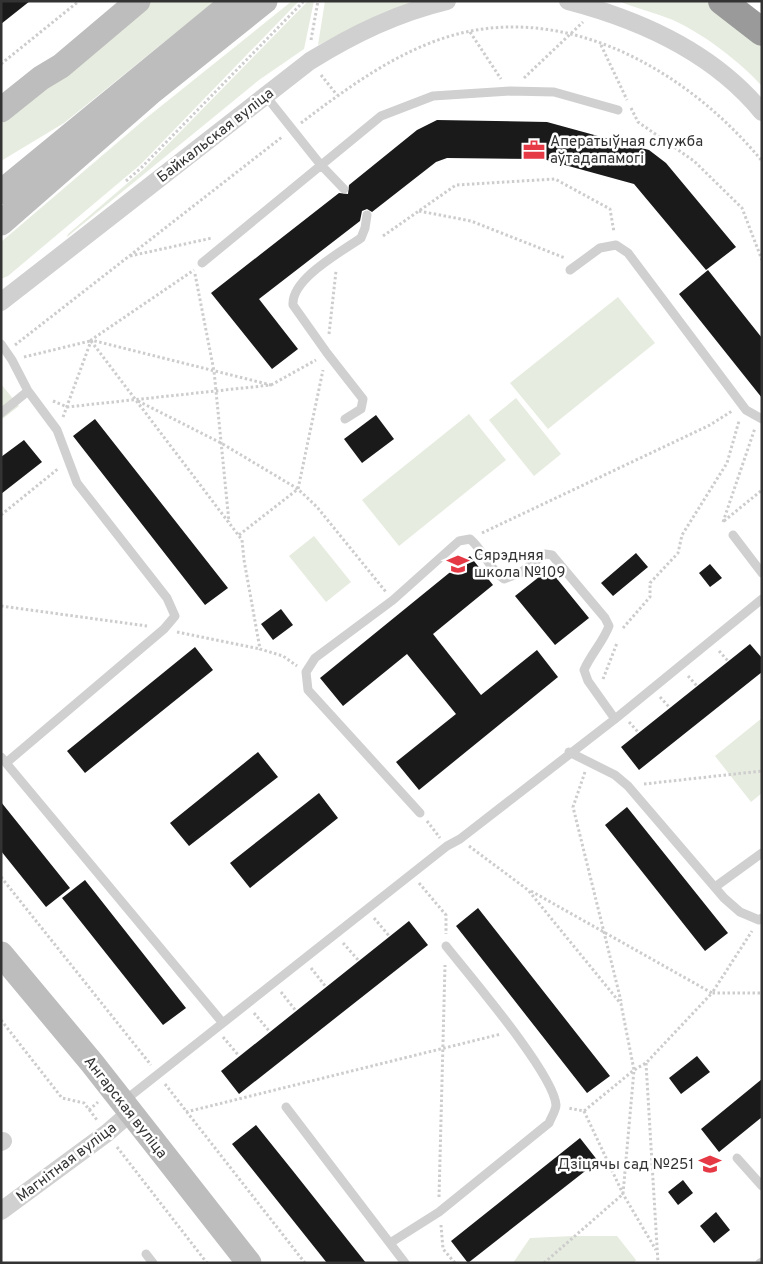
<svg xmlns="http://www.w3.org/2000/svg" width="763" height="1264" font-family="Overpass,sans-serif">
	<rect width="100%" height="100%" fill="#fff"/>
	<!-- green -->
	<path fill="#e6ecdf" d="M147 1H215L64 123 1 161V124Z
		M292 1H299L140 165 8 276 1 279V242L145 119Z
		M314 1 304 49 259 80 67 237 68 234 144 169 307 2Z
		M325 1H421L381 15 318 45Z
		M618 1H712L762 39V86C738 60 705 35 673 20 655 13 636 8 618 1Z
		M618 297 655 343 548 429 510 383Z
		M1 384 19 406 1 420Z
		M516 398 561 454 534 476 489 420Z
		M469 414 506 460 399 546 362 500Z
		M314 536 351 582 326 602 289 556Z
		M762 718V793L751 802 715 756Z
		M573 1236H617L636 1260 634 1263H513L530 1238Z"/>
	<!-- building -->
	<path fill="#1a1a1a" d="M1 1H30L1 24Z
		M437 120 547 122 649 150 666 163 736 247 706 270 634 184 543 159 447 158 436 162 372 212 367 209 362 211 360 221 259 299 298 349 272 369 211 293 339 193 348 194 349 185 417 130Z
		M708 270 762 338V398L679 294Z
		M376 415 394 439 362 463 344 439Z
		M95 419 228 588 205 605 73 436Z
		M24 440 42 462 1 494V457Z
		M636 553 648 567 613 596 601 583Z
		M470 556 493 585 433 634 481 695 537 650 558 677 419 790 396 762 456 714 407 654 343 706 320 678Z
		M710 564 722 578 710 587 699 573Z
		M549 569 589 618 555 645 515 596Z
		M281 609 293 625 273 640 261 624Z
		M750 644 762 658V672L639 770 621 747Z
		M195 647 213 670 85 773 67 751Z
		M258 752 278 777 189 846 170 823Z
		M319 793 338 818 250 888 230 863Z
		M1 802 70 888 46 907 1 851Z
		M627 807 728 933 705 951 605 825Z
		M85 880 186 1008 163 1025 62 898Z
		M478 908 610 1076 587 1093 456 926Z
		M409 921 428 945 239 1094 221 1071Z
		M697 1056 710 1072 681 1094 669 1078Z
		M762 1079V1117L719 1152 701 1129Z
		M256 1125 293 1171 366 1263H327L232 1144Z
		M580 1138 598 1161 468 1263 451 1241Z
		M683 1180 693 1193 678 1205 668 1192Z
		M716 1212 730 1230 714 1243 700 1226Z"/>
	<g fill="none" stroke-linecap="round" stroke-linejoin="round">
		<!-- path -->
		<path stroke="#cdcdcd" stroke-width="3" stroke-dasharray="2.5 2.5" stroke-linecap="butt" d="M470 32 501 79
			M311 40 318 1
			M601 45 627 100
			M1 64 79 1
			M321 75 337 95
			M524 78 583 22
			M631 108 638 122 694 161 742 208 762 260
			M301 123C346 89 393 54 447 37 566 0 688 71 762 161
			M126 181 141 168 304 1
			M419 211 471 221 565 258
			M383 236 456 185 555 179 610 209 614 232
			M130 256 212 238
			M195 274 214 371 229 522
			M329 334 336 271
			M91 341 242 540 244 560 260 649 283 656 297 666
			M15 345 282 137
			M24 357 90 341
			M271 385 316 360
			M53 401 67 407 271 385 91 340 194 270
			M138 401 221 443 298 489 317 507 386 592
			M63 417 91 341
			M1 515 59 468
			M724 521 762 490
			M723 522 755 428
			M482 533 710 425 732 411
			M239 535 298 489 323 370
			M1 606 147 626
			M623 628 650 597V583L678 553 682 535 727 463 739 421
			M177 632 260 649
			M719 651 729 662
			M688 676 697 686
			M603 679 617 643
			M660 697 670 708
			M629 722 639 733
			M585 772 573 807 621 1001
			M644 784 762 771
			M427 821 440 838
			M469 846 528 890 621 1004 634 1070 584 1111 568 1108
			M1 877 151 1065
			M419 883 446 915V934
			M531 891 712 993 752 931
			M374 918 390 937
			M343 943 359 961
			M311 968 326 987
			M281 992 296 1011
			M254 1013 270 1032
			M1 1020 62 1098 84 1103 97 1120
			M223 1037 239 1056
			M646 1063 658 1263
			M165 1084 305 1263
			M89 1110 98 1102
			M584 1111 623 1194 656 1250
			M186 1112 501 1034
			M117 1147 207 1263
			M439 1197 445 965
			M441 1225 443 1249 455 1263
			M544 1263 623 1194 634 1070 646 1063 712 993H762"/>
		<!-- lane -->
		<path stroke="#d0d0d0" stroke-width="9" d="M265 95 320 164 344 189
			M202 263 381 116 433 96 510 91 554 92 618 110
			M570 270 600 248 616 245 628 253 746 410 762 419
			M1 344 12 360 28 391 1 413
			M345 419 361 409 363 399 327 353 293 305C291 279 341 252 361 238L365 228 367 215
			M733 535 762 573
			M569 752 615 775 628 786 724 898 740 912 759 920 762 918
			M1 757 222 1022
			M6 763 164 629 175 616 167 598 77 483 57 430 28 391
			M420 813 308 690 306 672 315 658 393 600 459 541 470 539C484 551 489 569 504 579L520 573 545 554 552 555 605 618 609 626C603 642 591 654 584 670L588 681 615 719
			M715 887 762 853
			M124 1101 447 846 460 839 615 719 762 599
			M286 1107 405 1263
			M737 1158 762 1186
			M390 1243 439 1212 549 1123C551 1118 556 1110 556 1105 554 1074 469 975 446 946
			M146 1254 153 1263
			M760 1263 762 1262"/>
		<!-- street -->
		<path stroke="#d0d0d0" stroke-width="18" d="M568 1C641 20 713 52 762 112
			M1 302 310 61C354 34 397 13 447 1
			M1 1142 3 1141
			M1 1211 107 1133 130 1113"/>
		<!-- secondary -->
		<path stroke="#bdbdbd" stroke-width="25" d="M1 110 41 78 61 66 138 1
			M1 192 234 1
			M1 223 150 93 265 1
			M1 954 92 1063 249 1263"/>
		<!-- highway -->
		<path stroke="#9a9a9a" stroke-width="28" d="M722 1 762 32"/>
	</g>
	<!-- icons -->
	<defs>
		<g id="office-bare" transform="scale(1.725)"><path d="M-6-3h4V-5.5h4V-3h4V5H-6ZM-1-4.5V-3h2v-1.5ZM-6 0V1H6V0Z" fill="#e63946" stroke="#fff" stroke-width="2.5" paint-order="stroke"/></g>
		<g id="school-bare" transform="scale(1.725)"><path d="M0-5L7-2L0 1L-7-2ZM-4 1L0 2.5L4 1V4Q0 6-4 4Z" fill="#e63946" stroke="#fff" stroke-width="2.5" paint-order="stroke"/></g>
	</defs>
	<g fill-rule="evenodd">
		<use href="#office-bare" x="534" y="150"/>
		<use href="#school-bare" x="458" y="564"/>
		<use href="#school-bare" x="710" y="1164"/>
	</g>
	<g text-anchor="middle" stroke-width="5" stroke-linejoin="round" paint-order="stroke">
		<!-- street labels -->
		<g font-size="15" fill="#333" stroke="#fff">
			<text transform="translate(215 135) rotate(-38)" y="5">Байкальская вуліца</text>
			<text transform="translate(126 1107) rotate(52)" y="5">Ангарская вуліца</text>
			<text transform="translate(66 1162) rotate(-37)" y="5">Магнітная вуліца</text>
		</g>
		<!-- poi labels -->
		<g font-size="15" fill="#333" stroke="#fff" text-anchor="start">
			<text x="550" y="146">Аператыўная служба<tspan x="550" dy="17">аўтадапамогі</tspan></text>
			<text x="474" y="560">Сярэдняя<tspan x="474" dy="17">школа №109</tspan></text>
			<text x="694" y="1169" text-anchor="end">Дзіцячы сад №251</text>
		</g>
	</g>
	<!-- border -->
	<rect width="763" height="1264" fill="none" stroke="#333333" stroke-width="5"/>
</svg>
